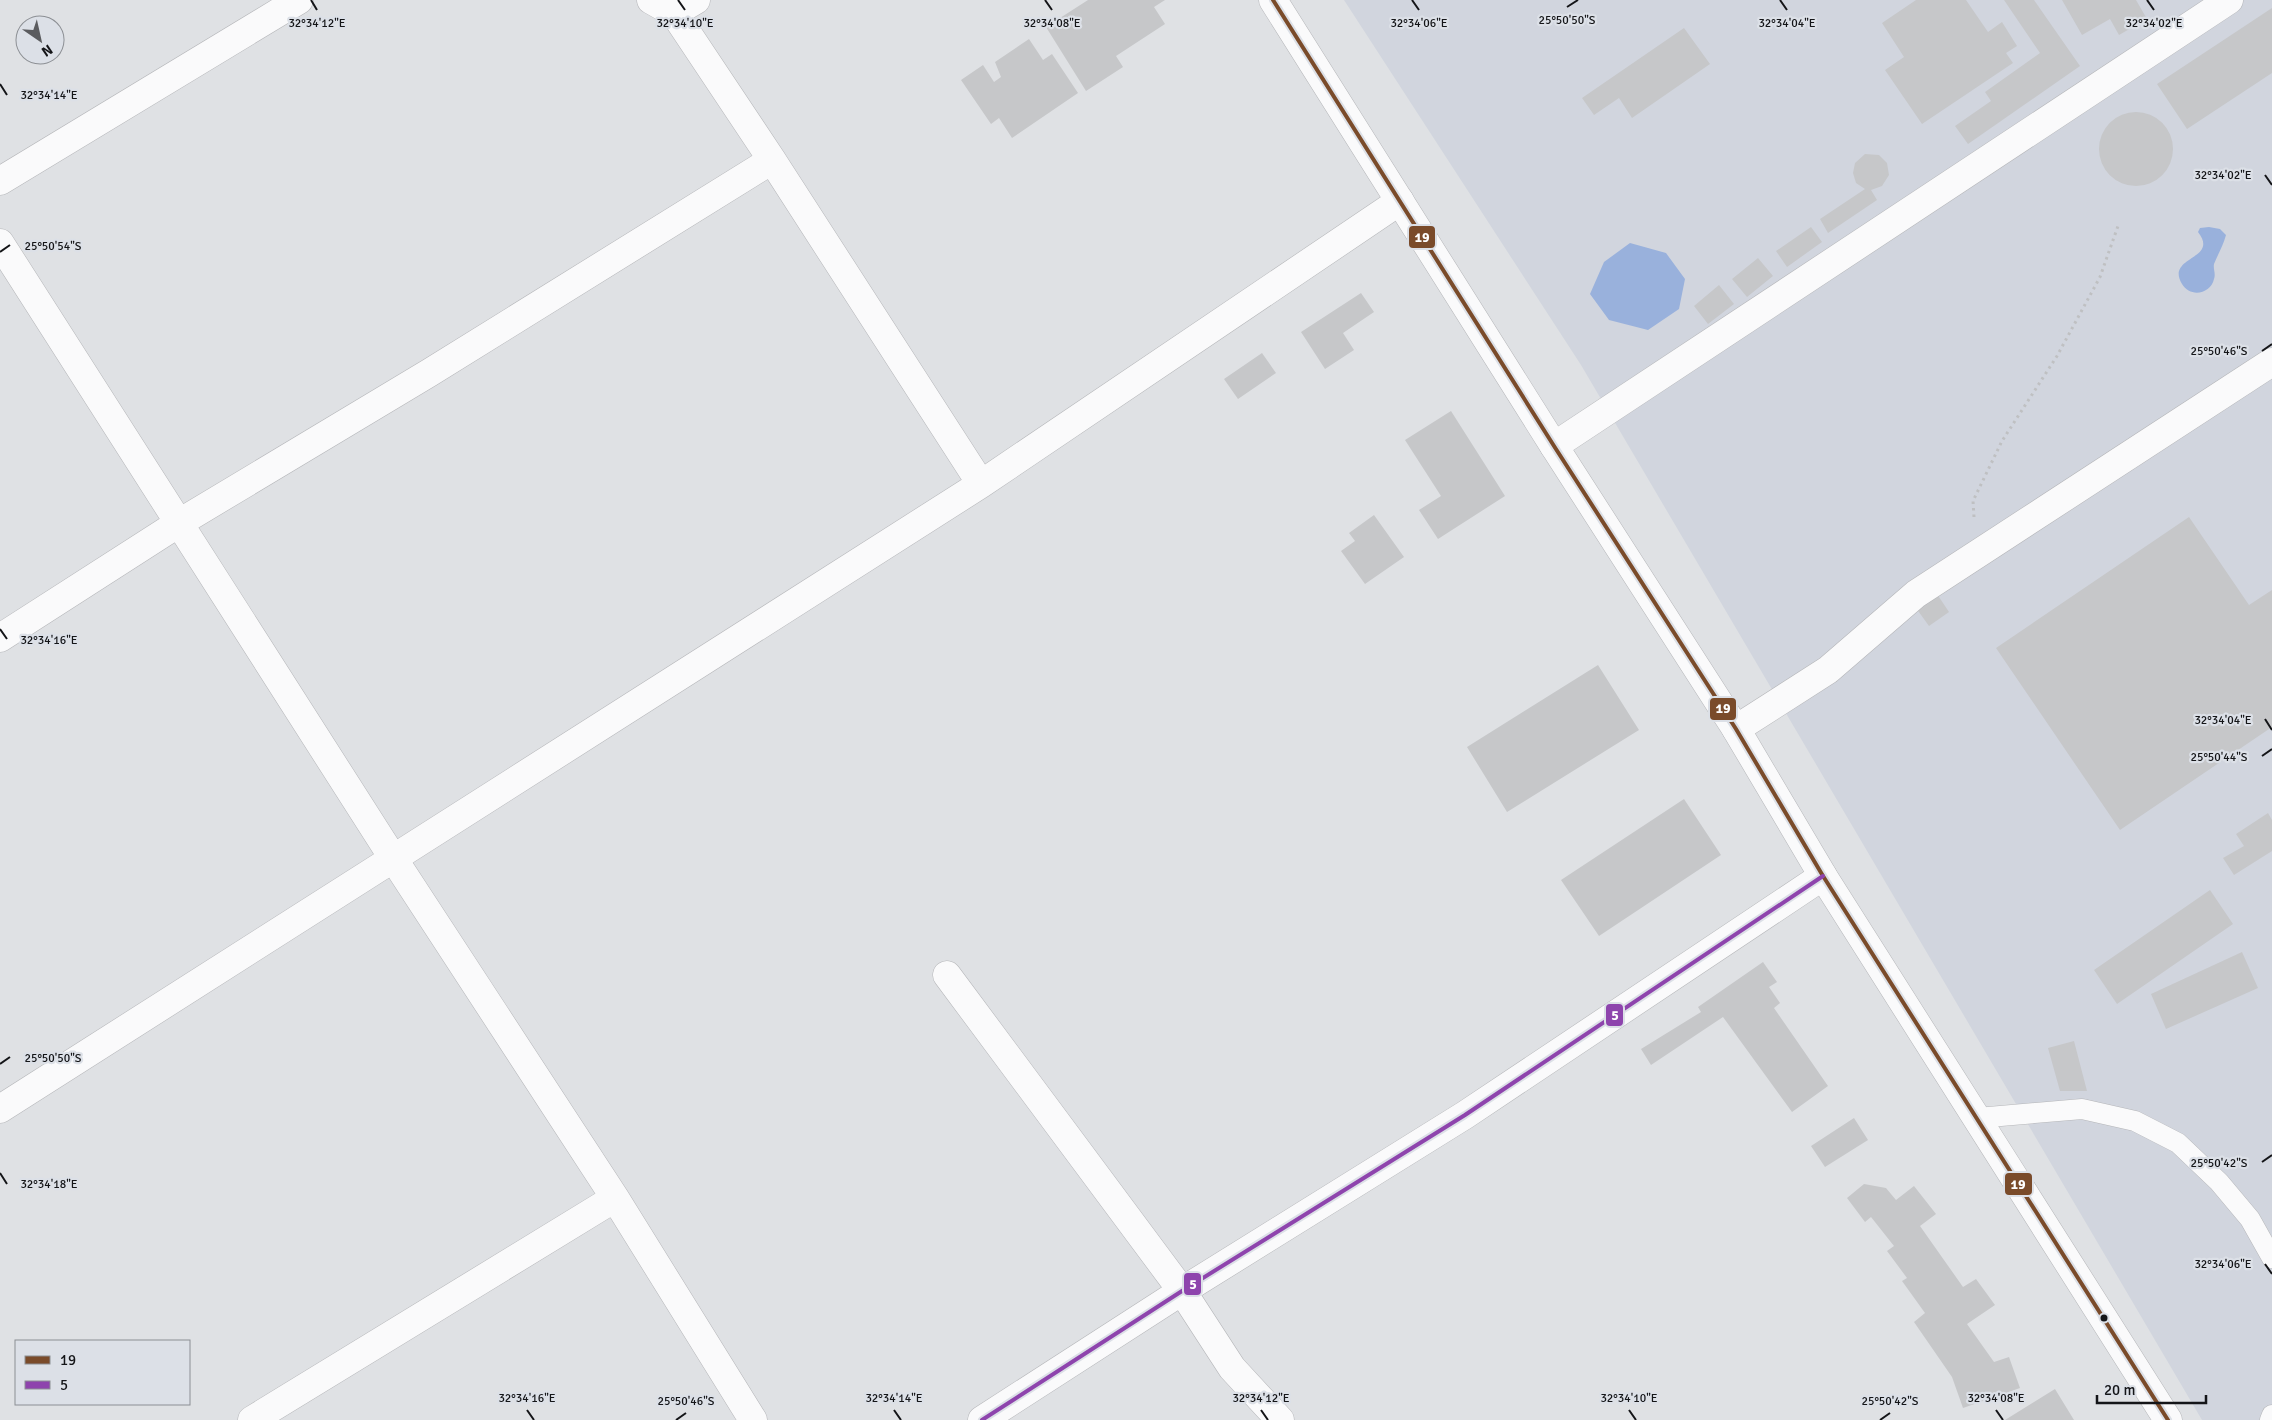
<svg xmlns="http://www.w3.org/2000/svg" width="2272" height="1420" font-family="Signika,sans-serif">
	<rect width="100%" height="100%" fill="#dfe1e4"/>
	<!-- built -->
	<path fill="#d1d5de" d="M1344 0H2272V1420H2202L1581 365Z"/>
	<!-- water -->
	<path fill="#99b1dc" d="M2209 227 2220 229 2226 235C2223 246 2218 254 2214 264 2213 269 2216 274 2214 279 2211 294 2190 298 2182 284 2165 256 2220 260 2198 232L2200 228Z
		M1630 243 1666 253 1685 279 1679 309 1648 330 1609 320 1590 294 1604 262Z"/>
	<!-- building -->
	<path fill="#c6c7c9" d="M1088 0H1165L1154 7 1165 24 1116 56 1123 67 1086 91 1046 27Z
		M1916 0H1966L1988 32 2002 22 2017 46 2006 53 2013 63 1922 124 1885 70 1904 57 1882 23Z
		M2004 0H2034L2080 66 1968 144 1955 126 1991 101 1985 92 2040 53Z
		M2062 0H2136L2147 19 2119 35 2110 19 2082 35Z
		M2272 8V73L2187 129 2157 84Z
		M1684 28 1710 64 1632 118 1619 98 1594 115 1582 98Z
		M1029 39 1043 60 1052 54 1078 93 1012 138 999 118 991 124 961 80 983 65 994 82 1001 77 995 62Z
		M2099 149a37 37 0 1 1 74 0a37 37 0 1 1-74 0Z
		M1865 154 1879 155 1887 163 1889 175 1882 186 1871 190 1877 200 1828 233 1820 219 1865 189 1856 183 1853 173 1855 163Z
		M1811 227 1822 242 1787 267 1776 251Z
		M1758 258 1773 276 1747 297 1732 279Z
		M1719 285 1734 304 1708 324 1694 306Z
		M1361 293 1374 312 1343 333 1354 350 1325 369 1301 332Z
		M1262 353 1276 373 1238 399 1224 379Z
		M1451 411 1505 496 1438 539 1419 510 1441 496 1405 440Z
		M1374 515 1404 557 1365 584 1341 551 1355 541 1349 533Z
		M2189 517 2249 605 2272 590V727L2120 830 1996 648Z
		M1937 594 1949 612 1929 626 1916 608Z
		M1598 665 1639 730 1507 812 1467 747Z
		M1684 799 1721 855 1599 936 1561 880Z
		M2268 813 2272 820V851L2234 875 2223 858 2244 846 2236 834Z
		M2210 890 2233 924 2117 1004 2094 970Z
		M2242 952 2258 988 2166 1029 2151 994Z
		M1763 962 1777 982 1769 987 1780 1003 1774 1008 1828 1086 1792 1112 1723 1017 1651 1065 1641 1049 1701 1012 1698 1007Z
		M2074 1041 2087 1091H2060L2048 1048Z
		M1854 1118 1868 1140 1825 1167 1811 1146Z
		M1864 1184 1886 1188 1896 1200 1914 1186 1936 1214 1920 1226 1963 1287 1976 1279 1995 1305 1967 1324 1994 1362 2009 1357 2020 1388 1963 1408 1952 1377 1914 1322 1925 1313 1902 1281 1907 1278 1887 1251 1894 1246 1871 1217 1865 1222 1847 1198Z
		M2055 1389 2074 1420H2005Z"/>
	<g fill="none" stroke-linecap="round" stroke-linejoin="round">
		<!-- service casing -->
		<g stroke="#b5b6b9" stroke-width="21">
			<path id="service" d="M1977 1118 2082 1109 2135 1121 2178 1143 2219 1182 2250 1219 2272 1258
				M2270 1420 2272 1415"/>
		</g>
		<!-- minor casing -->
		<g stroke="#b5b6b9" stroke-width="29">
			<path id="minor" d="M651 0 674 13 772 160 981 484
				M674 13 696 0
				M0 181 299 0
				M0 243 393 858 615 1198 753 1420
				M1554 446 2229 0
				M0 638 179 523 429 373 772 160
				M1736 729 1828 670 1916 594 2272 362
				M947 975 1182 1291 1232 1368 1280 1420
				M0 1109 981 484 1400 201
				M252 1420 615 1198"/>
		</g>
		<!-- tertiary casing -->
		<g stroke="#b5b6b9" stroke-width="29">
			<path id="tertiary" d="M982 1420 1182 1291 1465 1115 1823 876"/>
		</g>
		<!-- trunk casing -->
		<g stroke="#b5b6b9" stroke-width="29">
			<path id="trunk" d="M1273 0 1554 446 1736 729 1823 876 2168 1420"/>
		</g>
		<!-- path -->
		<path stroke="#bfc0c2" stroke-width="3" stroke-dasharray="2.5 4" stroke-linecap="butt" d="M1974 517 1973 501 2002 441 2057 356 2100 277 2118 226"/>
		<!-- service -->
		<use href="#service" stroke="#fafafb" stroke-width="20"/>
		<!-- minor -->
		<use href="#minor" stroke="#fafafb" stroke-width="28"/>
		<!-- tertiary -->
		<use href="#tertiary" stroke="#fafafb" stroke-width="28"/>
		<!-- trunk -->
		<use href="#trunk" stroke="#fafafb" stroke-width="28"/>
		<!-- bus-1 casing -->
		<g stroke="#dce0e7" stroke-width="8">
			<path id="bus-1" d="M1273 0 1554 446 1736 729 1823 876 2168 1420"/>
		</g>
		<!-- bus-2 casing -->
		<g stroke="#dce0e7" stroke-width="8">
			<path id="bus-2" d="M982 1420 1182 1291 1465 1115 1823 876"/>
		</g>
		<!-- bus-1 -->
		<use href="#bus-1" stroke="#7a4b2a" stroke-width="4"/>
		<!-- bus-2 -->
		<use href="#bus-2" stroke="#8e44ad" stroke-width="4"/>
	</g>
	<!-- ticks -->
	<path fill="none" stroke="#141518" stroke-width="2" d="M311 0 317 10M678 0 685 10M1045 0 1052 10M1412 0 1419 10M1780 0 1787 10M2147 0 2154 10M1567 7 1578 0M0 84 7 95M2265 175 2272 185M0 252 10 245M2262 351 2272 344M0 629 7 639M2265 719 2272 730M2262 756 2272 749M0 1064 10 1057M2262 1162 2272 1155M0 1173 7 1184M2265 1264 2272 1274M527 1410 534 1420M894 1410 901 1420M1261 1410 1268 1420M1629 1410 1636 1420M1996 1410 2003 1420M676 1420 686 1413M1880 1420 1890 1413"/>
	<!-- markers -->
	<circle fill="#141518" stroke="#dce0e7" stroke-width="2" cx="2104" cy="1318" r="4.5"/>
	<g font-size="12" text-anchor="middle" fill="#141518" stroke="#dce0e7" stroke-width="4.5" stroke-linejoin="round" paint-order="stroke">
		<text x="1567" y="24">25°50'50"S</text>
		<text x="317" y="27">32°34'12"E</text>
		<text x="685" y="27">32°34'10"E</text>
		<text x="1052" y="27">32°34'08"E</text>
		<text x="1787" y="27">32°34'04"E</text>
		<text x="2154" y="27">32°34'02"E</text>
		<text x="1419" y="27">32°34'06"E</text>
		<text x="49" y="99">32°34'14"E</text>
		<text x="2223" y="179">32°34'02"E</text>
		<text x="53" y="250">25°50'54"S</text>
		<text x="2219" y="355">25°50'46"S</text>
		<text x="49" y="644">32°34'16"E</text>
		<text x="2223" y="724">32°34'04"E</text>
		<text x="2219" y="761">25°50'44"S</text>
		<text x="53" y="1062">25°50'50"S</text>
		<text x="2219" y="1167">25°50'42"S</text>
		<text x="49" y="1188">32°34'18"E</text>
		<text x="2223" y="1268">32°34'06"E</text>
		<text x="527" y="1402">32°34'16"E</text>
		<text x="894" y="1402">32°34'14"E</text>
		<text x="1261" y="1402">32°34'12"E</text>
		<text x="1629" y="1402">32°34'10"E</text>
		<text x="1996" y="1402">32°34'08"E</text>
		<text x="686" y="1405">25°50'46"S</text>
		<text x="1890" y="1405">25°50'42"S</text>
	</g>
	<g stroke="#dce0e7" stroke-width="2">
		<rect x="1408" y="225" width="28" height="24" rx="5" fill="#7a4b2a"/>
		<rect x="1709" y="697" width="28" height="24" rx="5" fill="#7a4b2a"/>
		<rect x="1605" y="1003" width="19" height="24" rx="5" fill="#8e44ad"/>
		<rect x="2004" y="1172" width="29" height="24" rx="5" fill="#7a4b2a"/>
		<rect x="1183" y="1272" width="19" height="24" rx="5" fill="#8e44ad"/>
	</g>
	<g font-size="14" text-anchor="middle" font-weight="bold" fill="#fff">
		<text x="1422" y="242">19</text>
		<text x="1723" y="713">19</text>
		<text x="1615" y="1020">5</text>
		<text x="2018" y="1189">19</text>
		<text x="1193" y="1289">5</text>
	</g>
	<!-- legend -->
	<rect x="15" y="1340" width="175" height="65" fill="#dce0e7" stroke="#8c8f94"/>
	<rect x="25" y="1356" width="25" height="8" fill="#7a4b2a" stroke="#8c8f94"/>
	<text x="60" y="1365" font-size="15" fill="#141518">19</text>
	<rect x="25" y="1381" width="25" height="8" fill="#8e44ad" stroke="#8c8f94"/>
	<text x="60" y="1390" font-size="15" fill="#141518">5</text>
	<!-- north arrow -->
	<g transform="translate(40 40) rotate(146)"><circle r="24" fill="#dce0e7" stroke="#8c8f94"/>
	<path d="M0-4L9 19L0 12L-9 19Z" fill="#5b5c5f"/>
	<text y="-8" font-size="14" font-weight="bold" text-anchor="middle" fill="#141518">N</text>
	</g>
	<!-- scale -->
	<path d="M2097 1395v8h109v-8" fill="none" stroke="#141518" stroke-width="2.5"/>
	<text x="2104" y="1395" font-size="15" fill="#141518" stroke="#dce0e7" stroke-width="4" paint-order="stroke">20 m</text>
</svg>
